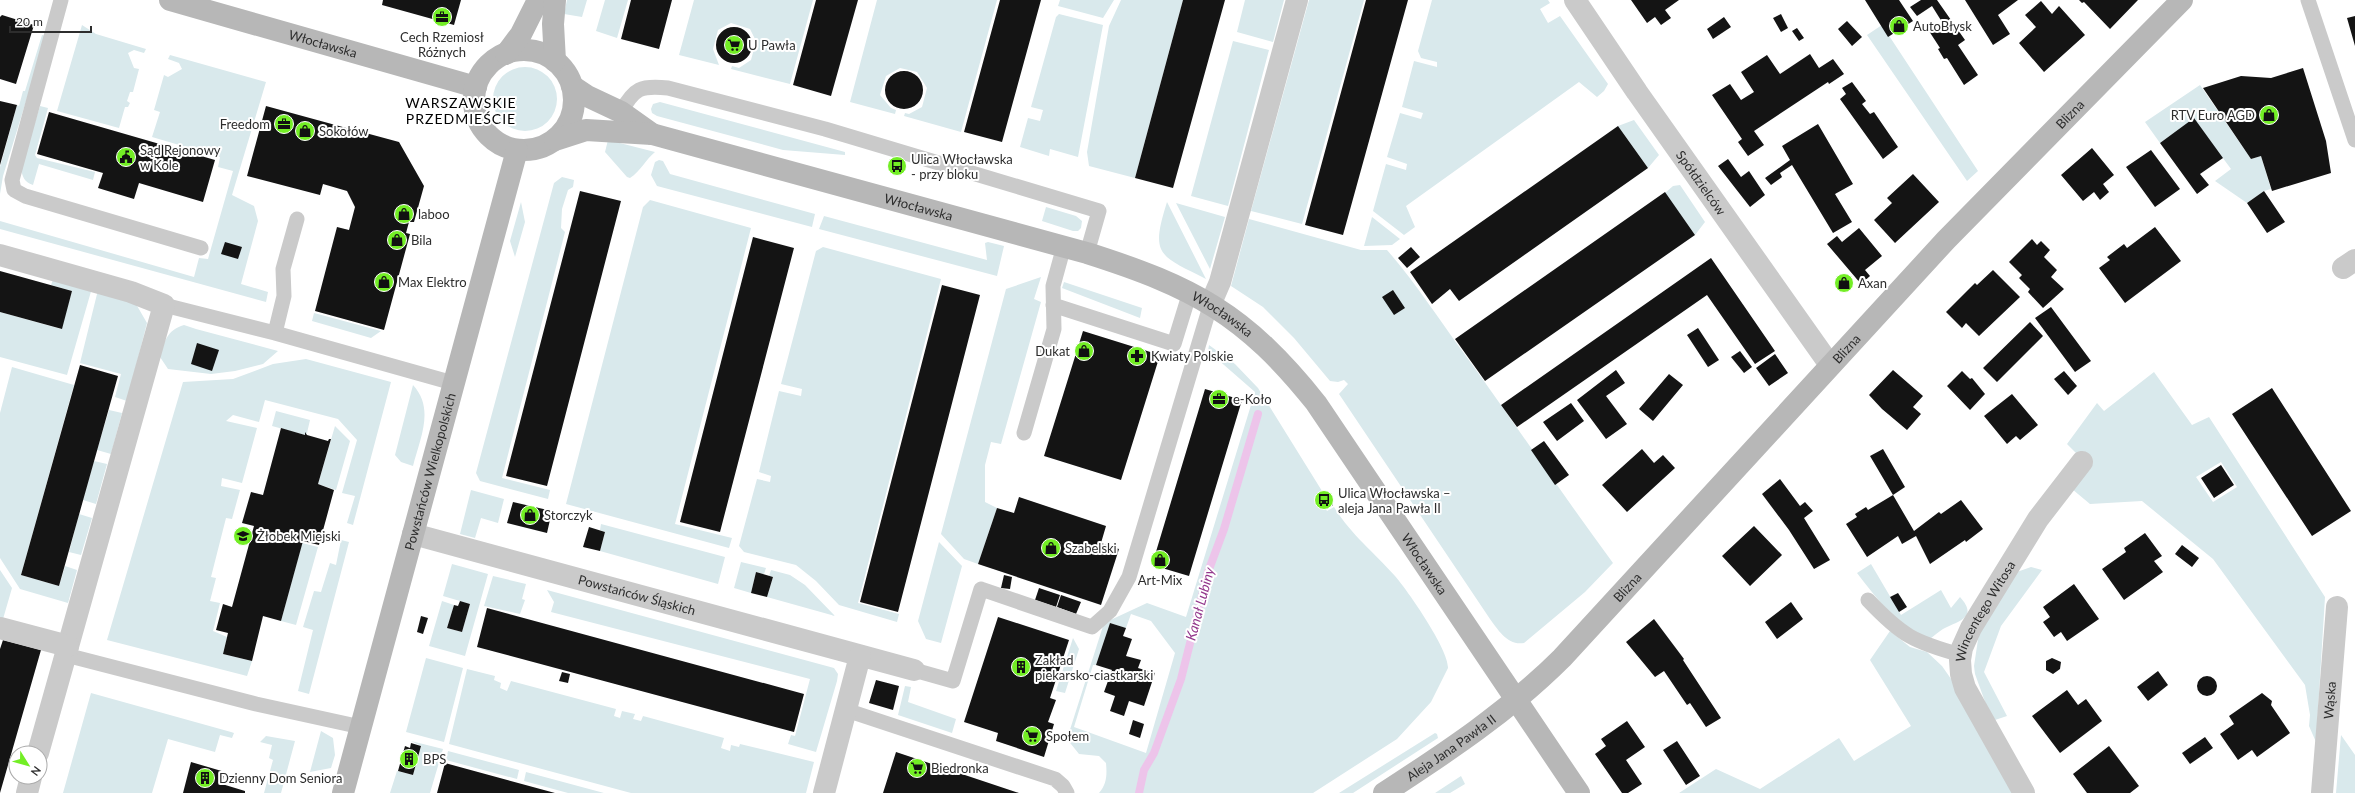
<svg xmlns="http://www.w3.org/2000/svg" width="2355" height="793" font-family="Lato,sans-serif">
	<rect width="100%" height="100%" fill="#fff"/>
	<!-- green -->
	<path fill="#d9e9ec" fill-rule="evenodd" d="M567 0H587L582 17 564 14Z
		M605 0H628L617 38 596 31Z
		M694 0H813L790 84 731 69 732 66 739 68 751 60 756 41 750 29 731 23 718 30 713 49 719 65 679 55Z
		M877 0H997L961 132 904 116 905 113 909 114 922 107 927 88 917 72 900 68 886 76 880 95 891 108 896 110 895 114 850 102Z
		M1060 0H1114L1103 18 1058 6Z
		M1121 0H1183L1135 178 1089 166 1087 152 1109 26Z
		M1245 0H1284L1273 42 1237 32Z
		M1309 0H1364L1302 224 1251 211Z
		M1432 0H1548L1550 3 1540 9 1548 23 1560 16 1608 84 1604 91 1597 97 1579 82 1406 206 1415 227 1404 235 1373 211 1386 164 1406 170 1407 164 1387 157 1400 113 1421 119 1423 113 1402 107 1414 61 1437 67V62L1421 58 1418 51Z
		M1059 14 1103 25 1078 157 1050 149 1049 156 1020 147 1028 118 1040 121 1043 110 1031 107 1056 17Z
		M82 25 96 34 146 49 144 53 134 50 128 53 134 68 139 69 133 92H130L127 101 130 103 128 107H125L119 128 57 111Z
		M1882 25 1978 171 1967 181 1867 35Z
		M42 35 46 36 3 176 0 194V167L17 105 19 106 23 91H25Z
		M1233 41 1269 50 1228 206 1191 196Z
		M170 55 266 82 232 195 254 206 258 221 241 284 268 292 266 302 0 229V221L194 277 199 258 208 259 233 171 218 167 220 157 152 137 160 112 154 110 164 75 168 77 182 69 179 63 168 59Z
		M493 99a32 32 0 1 1 64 0a32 32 0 1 1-64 0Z
		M2200 85 2251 159 2261 156 2271 189 2264 191 2247 203 2215 181 2231 169 2194 119 2160 143 2145 122Z
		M660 102 845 152V155L783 150 657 116 652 113 651 109 653 104Z
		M40 106 48 108 35 155 37 158 95 172 93 180 39 164 33 185C24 182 22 176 21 168Z
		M1634 120 1659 155 1648 168 1618 126Z
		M608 140 655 152C645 160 641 171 630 178L627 177 605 152Z
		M659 160 663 161 670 174 815 214 812 227 657 186 651 175 655 162Z
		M562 177 574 180 573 187 568 190 562 209 561 228 565 232 502 478 550 490 548 499 480 481 476 473 554 183Z
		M1680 185 1705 222 1695 235 1665 193 1673 186Z
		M650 200 751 228 675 524 732 538 729 548 566 504 643 207Z
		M521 202 525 222 515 257 510 241Z
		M1167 202 1206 279C1159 255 1150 256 1167 202Z
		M1176 203 1225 217 1210 269Z
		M1046 207 1076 216 1082 221 1081 228 1078 231H1073L1042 221Z
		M824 216 987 260 985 243 988 242 1004 246 997 276 819 229Z
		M1372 217 1400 239 1392 245 1364 246Z
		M1249 219 1361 250H1387C1415 282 1438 318 1463 352 1514 422 1562 494 1613 563L1585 592 1524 643C1508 646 1498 630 1490 619L1339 394 1348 384 1344 380 1338 382 1330 381 1294 338 1263 307 1231 286Z
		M823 247 941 279 858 603 899 614 897 622 839 605 816 581 796 565 744 552 739 546 757 479 770 482 771 476 759 472 779 391 801 396 802 389 781 384 816 251Z
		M54 277 92 288 67 375 0 357V312L61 329 72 291 51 285Z
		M1041 277 1034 299 1041 302 1001 444 991 442 985 465V502L997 508 978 564 964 559 941 534 1006 289Z
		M1064 282 1142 308 1140 318 1062 288Z
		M98 290 136 304 147 323 127 401 115 397 121 374 80 363Z
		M314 313 381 331 371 338 312 321Z
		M184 325 196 329 278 351 263 364 235 371 211 374 168 369 160 357C164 342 167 330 184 325Z
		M1209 345 1235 364 1258 388 1322 491 1317 494 1327 511 1334 507C1352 536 1373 551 1395 576 1408 591 1449 650 1448 668L1431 702 1397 739 1313 793H1099C1107 784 1107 774 1106 763L1099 756 1079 754 1067 739 1104 623 1147 603 1186 617 1255 392 1208 351ZM1131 614 1151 621 1175 653 1146 753 1074 727 1093 665H1096L1110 623 1126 628Z
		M306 359 391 382 353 525 347 523 355 496 342 493 357 440 338 419 265 400 259 422 233 415 226 421 257 428 242 483 222 478 221 486 240 490 232 519 226 518 211 577 216 578 210 601 220 603 213 631 227 637 223 654 252 661 247 676 107 640 183 382 233 379 273 364Z
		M12 367 74 385 21 575 59 586 65 566 77 570 68 603 20 589 0 558V413Z
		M2154 372 2192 425 2209 417 2325 597 2316 742 2309 726 2310 715 2305 685 2213 559 2142 501 2090 504 2072 489 2079 456 2067 444 2097 403 2104 411ZM2221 462 2237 487 2213 502 2196 477Z
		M413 385C435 409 420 438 413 466L401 462 395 455Z
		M109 410 122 413 111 454 97 450Z
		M276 411 310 420 307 433 305 435 272 426Z
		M335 426 350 441 336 490 318 484Z
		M94 461 107 464 96 504 83 500Z
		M471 490 504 499 498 523 481 518 475 538 460 534Z
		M79 514 92 518 81 555 69 552Z
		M601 524 725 557 718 584 600 551 605 532 600 530Z
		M341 540 349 542 309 694 298 691 313 630 303 627 314 591 321 592 330 563 336 565Z
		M939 542 962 566 941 643 926 639 918 621Z
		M302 543 318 547 296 625 281 621Z
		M741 562 766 568 764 574 756 572 751 593 734 588Z
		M452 564 488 574 465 656 429 646 442 601 454 605 447 628 462 632 470 604 443 596Z
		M1871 564 1901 615 1941 590 1951 608 1960 597C1979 618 1958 621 1943 629 1938 632 1934 636 1930 639 1901 632 1875 596 1857 573Z
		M2031 567 2042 570 2001 626 1984 672 2007 716 1992 721 1975 674 1974 666 1979 633 2014 573Z
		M0 570 12 588 3 619 0 618Z
		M771 570 790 575 805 585 835 616 767 597 773 577 769 576Z
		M493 576 526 584 522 599 525 600 520 614 484 606Z
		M547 590 834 668 838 674 837 681 816 752 788 744 791 735 795 736 810 679 551 612 554 602Z
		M1890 631 1910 647 1927 652 1942 666 1958 689 2014 793H1679L1716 769 1760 789 1839 738 1854 761 1911 726 1870 660Z
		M1073 638 1079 649 1065 693 1056 691Z
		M426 658 463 668 444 742 406 732Z
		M467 669 495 676 494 680 501 683 500 688 507 691 511 681 616 709 614 716 620 718 622 711 635 714 633 719 641 721 643 716 724 738 721 748 730 751 731 745 739 747 740 744 814 762 806 793H631L449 744Z
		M905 686 911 687 908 702 956 719 952 733 898 715Z
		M91 693 231 732 234 733 232 738 220 735 215 752 168 739 152 793H63Z
		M321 731 333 738 335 755 331 768 310 772Z
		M1435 733 1437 734 1438 738 1353 793H1339Z
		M2341 735 2355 755V793H2336Z
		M266 736 295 741 281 793H264L273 760 269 758 272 745 260 742Z
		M411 741 443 749 430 793H390L397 771 413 775 421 746Z
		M448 751 519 770 517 779 446 760Z
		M526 772 604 793H568L524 781Z
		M1461 776 1465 784 1450 793H1435Z"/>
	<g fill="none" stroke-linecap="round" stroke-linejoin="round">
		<!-- stream -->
		<path stroke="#edc4ea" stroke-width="8" d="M1139 793 1144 770 1154 753 1181 679 1208 572 1224 529 1258 414"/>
	</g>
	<!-- building -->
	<path fill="#141414" d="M383 0H461L454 25 382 5Z
		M631 0H672L659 49 621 39Z
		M816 0H858L831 96 793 85Z
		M1000 0H1041L1002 142 964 132Z
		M1183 0H1225L1173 188 1135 178Z
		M1366 0H1408L1343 235 1305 225Z
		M1631 0H1679L1665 10 1671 18 1661 25 1655 17 1647 23Z
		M1865 0H1899L1913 21 1888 37Z
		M1921 0H1937L1965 40 1958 45 1978 75 1964 85 1947 58 1944 59 1938 49 1940 48 1929 31 1942 22 1932 6 1917 16 1910 7Z
		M1965 0H2018L1998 15 2010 34 1993 45Z
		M2079 0H2138L2110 29 2084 2 2082 3Z
		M2041 1 2052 14 2059 6 2085 35 2044 72 2019 43 2036 27 2025 15Z
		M1781 14 1788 28 1781 32 1773 18Z
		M2 15 34 25 16 84 0 79V17Z
		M2355 16V46L2347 18Z
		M1724 17 1731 27 1713 39 1707 29Z
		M1847 21 1862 37 1852 46 1838 29Z
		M716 45a18 18 0 1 1 36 0a18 18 0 1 1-36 0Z
		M1797 28 1804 38 1799 41 1792 31Z
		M1810 54 1819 68 1833 59 1844 74 1829 84 1828 82 1754 131 1764 145 1748 156 1738 142 1742 139 1712 95 1730 84 1741 100 1754 92 1741 72 1767 55 1780 74Z
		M2303 68 2326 141 2331 173 2272 191 2261 156 2251 159 2203 88 2241 76 2271 78Z
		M885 90a19 19 0 1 1 38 0a19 19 0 1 1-38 0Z
		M1852 82 1866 101 1862 104 1870 114 1874 112 1898 147 1883 159 1840 99 1846 94 1842 88Z
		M0 101 17 105 0 165Z
		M266 106 350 129 349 133 360 137 362 132 399 142 424 186 414 222H409L406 233 410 234 384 330 315 311 337 227 349 230 355 207 347 191 323 184 320 195 247 176Z
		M49 112 215 160 203 202 139 183 134 199 98 188 103 173 37 154Z
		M2194 118 2223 158 2200 174 2209 185 2197 194 2160 143Z
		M1818 124 1853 184 1835 194 1852 222 1833 233 1792 165 1780 173 1782 177 1771 185 1765 178 1790 160 1782 146Z
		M1618 126 1648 168 1459 301 1450 289 1432 304 1410 272Z
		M2092 148 2114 175 2103 184 2109 192 2100 200 2094 192 2083 201 2061 175Z
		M2151 150 2180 189 2155 207 2126 167Z
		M1728 159 1741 177 1749 171 1765 195 1750 207 1718 166Z
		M1913 174 1939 202 1895 243 1874 220 1892 203 1887 198Z
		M580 191 621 201 547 486 506 476Z
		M2264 191 2285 222 2267 233 2247 203Z
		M1665 192 1695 235 1485 381 1455 339Z
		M2155 227 2181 261 2125 303 2099 268 2110 260 2107 257 2124 244 2127 248Z
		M1859 228 1882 256 1865 270 1870 276 1861 284 1827 244 1837 236 1842 242Z
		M753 237 794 248 720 532 680 522Z
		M2032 239 2037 245 2041 241 2050 250 2044 257 2057 270 2051 277 2064 289 2043 308 2028 292 2030 289 2019 278 2022 275 2009 262Z
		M225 242 242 247 238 259 221 254Z
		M1411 247 1420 257 1407 268 1398 258Z
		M1711 258 1775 351 1755 364 1707 295 1517 427 1501 405Z
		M1993 270 2020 297 1979 336 1966 323 1962 328 1946 312 1975 283 1977 285Z
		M0 271 72 291 62 329 0 312Z
		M942 285 980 295 898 612 860 602Z
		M1393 290 1405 308 1394 315 1382 297Z
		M2051 307 2091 361 2075 372 2035 318Z
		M2030 322 2043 336 1997 382 1983 368Z
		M1698 328 1719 360 1708 367 1687 335Z
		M1083 331 1160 355 1121 480 1044 456Z
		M197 343 219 350 212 371 191 364Z
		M1740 351 1752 367 1744 373 1731 357Z
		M1775 354 1788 373 1769 386 1756 368Z
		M80 365 118 376 59 586 21 575Z
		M1616 370 1625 383 1606 396 1627 424 1606 439 1577 400Z
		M1893 370 1923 396 1913 407 1921 414 1907 430 1882 409 1869 395Z
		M1962 371 1970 379 1972 378 1985 394 1970 410 1947 386Z
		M2064 371 2077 386 2068 395 2054 379Z
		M1669 374 1683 385 1653 421 1639 409Z
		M2272 388 2351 511 2312 536 2232 414Z
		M1205 389 1242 400 1189 576 1152 565Z
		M2012 394 2038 425 2020 440 2016 436 2007 444 1984 416Z
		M1571 403 1584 421 1557 441 1543 422Z
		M281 428 305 435V432L307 435 328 441 329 439H331L318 484 334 490 319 545 303 541 281 621 263 616 252 661 223 654 228 633 216 630 223 604 232 607 254 526 242 523 251 492 263 495Z
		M1544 441 1569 475 1555 485 1531 450Z
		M1642 449 1654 463 1663 455 1675 468 1627 512 1602 485Z
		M1883 449 1905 487 1893 495 1870 456Z
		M2221 465 2234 485 2214 498 2201 478Z
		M1780 479 1800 506 1805 502 1813 511 1804 518 1830 560 1814 569 1789 530 1762 494Z
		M1323 491 1333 505 1326 509 1317 495Z
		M1893 495 1914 531 1939 512 1941 514 1961 500 1983 529 1966 542 1965 540 1930 564 1916 536 1902 544 1898 536 1867 557 1846 524 1857 517 1855 514 1866 507 1868 510Z
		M1019 497 1106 526 1101 543 1119 549 1101 605 978 564 997 508 1014 513Z
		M513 502 552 511 547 533 507 523Z
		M1754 526 1782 555 1750 586 1722 556Z
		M589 527 605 532 600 551 583 547Z
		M2145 533 2162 556 2154 561 2163 572 2124 600 2102 569 2126 552 2124 548Z
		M2182 545 2199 558 2192 567 2175 554Z
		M756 572 773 577 767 597 751 593Z
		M1004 575 1012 577 1010 589 1001 588Z
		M2074 584 2099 619 2067 641 2061 632 2054 637 2043 622 2050 617 2043 607Z
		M1039 588 1060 595 1056 607 1035 600Z
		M1898 593 1907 607 1899 612 1890 597Z
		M1061 595 1081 602 1076 614 1057 607Z
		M460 601 470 604 462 632 447 628 454 605 458 606Z
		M1791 602 1803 619 1777 639 1765 622Z
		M487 608 804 694 794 732 477 647Z
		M421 616 428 618 423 634 417 632Z
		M998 617 1069 640 1050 698 1056 700 1048 722 1054 724 1044 757 996 741 998 733 964 722Z
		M1654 619 1684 659 1683 660 1721 718 1706 727 1690 703 1687 705 1664 671 1655 677 1626 642Z
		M1110 623 1126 628 1123 636 1132 639 1126 656 1141 660 1138 668 1155 673 1144 706 1129 701 1124 716 1110 711 1115 696 1104 692 1112 670 1096 665Z
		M3 640 41 650 0 793V649Z
		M2052 658 2061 662 2060 669 2053 674 2046 670V661Z
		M2158 671 2168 685 2148 701 2137 687Z
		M562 672 570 674 568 683 559 681Z
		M2197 686a10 10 0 1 1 20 0a10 10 0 1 1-20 0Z
		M876 680 899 686 893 710 869 703Z
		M2067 690 2078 705 2086 699 2102 721 2060 753 2032 716Z
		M2262 693 2272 701 2271 705 2290 733 2257 757 2252 750 2238 760 2220 734 2234 724 2229 716Z
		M1133 720 1144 724 1140 738 1129 734Z
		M1627 721 1645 747 1626 760 1642 784 1628 793H1622L1595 754 1606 746 1601 739Z
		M2205 737 2213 748 2190 764 2182 753Z
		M1677 741 1700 776 1686 785 1663 750Z
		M411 743 421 746 413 775 398 771 405 746 410 748Z
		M2109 746 2139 786 2130 793H2087L2073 774Z
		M896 752 1019 793H883Z
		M191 762 225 772 222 784 245 791V793H183Z
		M445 763 555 793H437Z"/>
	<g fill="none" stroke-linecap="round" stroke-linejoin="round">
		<!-- lane -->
		<path stroke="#cacaca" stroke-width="15" d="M61 0 12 180 14 190 25 196 201 248
			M2308 0 2355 140
			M621 112C634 88 641 85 668 88L825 129 1099 211 1087 253
			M164 305 275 333 453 383
			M1053 305 1174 344 1190 292
			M275 333 284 296 283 269 297 219
			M1024 433 1054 329 1053 286 1064 246
			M1868 600C1902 636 1914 642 1961 655
			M66 655 256 704 361 727
			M914 670 953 681 981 589 1092 627 1110 611 1129 577 1211 303
			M846 710 1055 779 1063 786 1067 793"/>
		<!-- street -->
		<g stroke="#cacaca" stroke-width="22">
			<path id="s1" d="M1575 0 1637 92 1830 365"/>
			<path d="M0 255 131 292 164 305 38 753"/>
			<path d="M2343 268 2355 260"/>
			<path d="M1211 303 1220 282 1297 0"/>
			<path id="s2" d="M413 534 914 670"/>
			<path d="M0 628 68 646"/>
			<path d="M27 793 31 777"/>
			<path d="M824 793 860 656"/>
			<path id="s3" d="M2024 793 1965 688 1961 674 1960 660 1962 648 1971 628 2038 519 2082 462"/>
			<path id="s4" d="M2322 793 2337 607"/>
		</g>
		<!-- secondary -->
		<g stroke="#b7b7b7" stroke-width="22">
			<path id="s5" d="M170 0 476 87"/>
			<circle cx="524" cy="100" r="50"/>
			<path d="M506 54 521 34 538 0"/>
			<path d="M555 61 553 24 555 0"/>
			<path d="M572 86 587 96 621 112 652 134"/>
			<path id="s6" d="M555 140 586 130 652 134 1087 253C1194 287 1245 314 1316 403L1579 793"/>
			<path id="s7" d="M343 793 517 150"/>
			<path id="s8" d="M1384 793C1447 752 1509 711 1562 658L1946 240 2182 0"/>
		</g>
	</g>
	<!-- icons -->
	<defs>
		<g id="office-disc" transform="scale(1)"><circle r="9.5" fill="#73ee25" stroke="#fff"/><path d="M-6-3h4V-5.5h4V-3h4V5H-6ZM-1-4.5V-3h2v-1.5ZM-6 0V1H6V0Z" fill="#111"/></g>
		<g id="shop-disc" transform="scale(1)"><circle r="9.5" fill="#73ee25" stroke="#fff"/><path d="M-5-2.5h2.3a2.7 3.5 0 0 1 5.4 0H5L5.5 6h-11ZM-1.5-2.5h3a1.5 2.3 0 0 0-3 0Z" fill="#111"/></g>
		<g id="supermarket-disc" transform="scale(1)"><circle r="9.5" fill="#73ee25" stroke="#fff"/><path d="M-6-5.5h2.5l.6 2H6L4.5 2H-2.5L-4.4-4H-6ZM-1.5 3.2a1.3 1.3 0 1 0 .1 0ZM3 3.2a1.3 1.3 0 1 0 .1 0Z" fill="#111"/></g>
		<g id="civic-disc" transform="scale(1)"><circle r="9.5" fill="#73ee25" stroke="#fff"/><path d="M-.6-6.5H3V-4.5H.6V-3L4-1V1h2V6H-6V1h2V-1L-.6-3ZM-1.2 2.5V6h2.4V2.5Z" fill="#111"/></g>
		<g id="bus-disc" transform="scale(1)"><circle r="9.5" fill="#73ee25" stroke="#fff"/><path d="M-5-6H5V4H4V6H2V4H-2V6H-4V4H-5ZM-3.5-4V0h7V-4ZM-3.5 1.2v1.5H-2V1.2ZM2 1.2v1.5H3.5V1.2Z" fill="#111"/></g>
		<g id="pharmacy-disc" transform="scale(1)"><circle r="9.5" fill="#73ee25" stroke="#fff"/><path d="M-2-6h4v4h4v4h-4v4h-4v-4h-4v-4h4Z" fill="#111"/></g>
		<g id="school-disc" transform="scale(1)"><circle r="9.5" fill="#73ee25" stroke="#fff"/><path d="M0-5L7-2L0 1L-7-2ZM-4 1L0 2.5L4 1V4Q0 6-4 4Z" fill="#111"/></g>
		<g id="building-disc" transform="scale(1)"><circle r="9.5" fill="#73ee25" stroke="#fff"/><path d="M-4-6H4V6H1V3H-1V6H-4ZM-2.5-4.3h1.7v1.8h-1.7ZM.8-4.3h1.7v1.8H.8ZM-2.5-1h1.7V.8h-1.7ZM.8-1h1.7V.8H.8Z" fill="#111"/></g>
	</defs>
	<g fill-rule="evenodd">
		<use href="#office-disc" x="442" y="17"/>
		<use href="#shop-disc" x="1899" y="26"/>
		<use href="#supermarket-disc" x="734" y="45"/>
		<use href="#shop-disc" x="2269" y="115"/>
		<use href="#office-disc" x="284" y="124"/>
		<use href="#shop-disc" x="305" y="131"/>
		<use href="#civic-disc" x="126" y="157"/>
		<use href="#bus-disc" x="897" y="166"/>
		<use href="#shop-disc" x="404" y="214"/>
		<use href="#shop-disc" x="397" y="240"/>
		<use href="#shop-disc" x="384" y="282"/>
		<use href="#shop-disc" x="1844" y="283"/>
		<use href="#shop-disc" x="1084" y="351"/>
		<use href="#pharmacy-disc" x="1137" y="356"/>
		<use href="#office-disc" x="1219" y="399"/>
		<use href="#bus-disc" x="1324" y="500"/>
		<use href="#shop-disc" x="530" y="515"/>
		<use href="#school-disc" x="243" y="536"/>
		<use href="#shop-disc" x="1051" y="548"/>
		<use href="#shop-disc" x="1160" y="560"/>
		<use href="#building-disc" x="1021" y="667"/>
		<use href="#supermarket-disc" x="1032" y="736"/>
		<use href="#building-disc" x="409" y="759"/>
		<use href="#supermarket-disc" x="917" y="768"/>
		<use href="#building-disc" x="205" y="778"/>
	</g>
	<g text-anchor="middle" stroke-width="4" stroke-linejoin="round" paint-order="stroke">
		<!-- poi labels -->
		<g font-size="13" fill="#2d2d2d" stroke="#fff" text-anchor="start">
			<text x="1913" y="31">AutoBłysk</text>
			<text x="442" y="42" text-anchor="middle">Cech Rzemiosł<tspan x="442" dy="15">Różnych</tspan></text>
			<text x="748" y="50">U Pawła</text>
			<text x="2255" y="120" text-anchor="end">RTV Euro AGD</text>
			<text x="270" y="129" text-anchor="end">Freedom</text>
			<text x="319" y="136">Sokołów</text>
			<text x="140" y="155">Sąd Rejonowy<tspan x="140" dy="15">w Kole</tspan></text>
			<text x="911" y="164">Ulica Włocławska<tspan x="911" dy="15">- przy bloku</tspan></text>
			<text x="418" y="219">laboo</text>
			<text x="411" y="245">Bila</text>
			<text x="398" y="287">Max Elektro</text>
			<text x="1858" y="288">Axan</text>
			<text x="1070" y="356" text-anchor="end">Dukat</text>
			<text x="1151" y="361">Kwiaty Polskie</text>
			<text x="1233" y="404">e-Koło</text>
			<text x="1338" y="498">Ulica Włocławska –<tspan x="1338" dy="15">aleja Jana Pawła II</tspan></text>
			<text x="544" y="520">Storczyk</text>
			<text x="257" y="541">Żłobek Miejski</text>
			<text x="1065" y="553">Szabelski</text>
			<text x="1160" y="585" text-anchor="middle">Art-Mix</text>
			<text x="1035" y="665">Zakład<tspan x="1035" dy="15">piekarsko-ciastkarski</tspan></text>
			<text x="1046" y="741">Społem</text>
			<text x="423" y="764">BPS</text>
			<text x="931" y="773">Biedronka</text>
			<text x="219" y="783">Dzienny Dom Seniora</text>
		</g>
		<!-- street labels -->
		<g font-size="13" fill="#2d2d2d" stroke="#fff">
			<text dy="5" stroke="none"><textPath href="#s5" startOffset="159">Włocławska</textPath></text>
			<text dy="5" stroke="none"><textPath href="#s8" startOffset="968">Blizna</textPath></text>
			<text dy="5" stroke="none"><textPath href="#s1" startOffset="222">Spółdzielców</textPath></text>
			<text dy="5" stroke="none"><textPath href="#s6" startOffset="375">Włocławska</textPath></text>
			<text dy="5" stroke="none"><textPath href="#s6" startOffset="699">Włocławska</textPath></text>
			<text dy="5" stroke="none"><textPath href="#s8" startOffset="644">Blizna</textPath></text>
			<text dy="5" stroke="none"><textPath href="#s7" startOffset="333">Powstańców Wielkopolskich</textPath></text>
			<text dy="5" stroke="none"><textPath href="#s6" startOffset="1023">Włocławska</textPath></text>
			<text dy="5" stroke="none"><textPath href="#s8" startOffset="320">Blizna</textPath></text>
			<text dy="5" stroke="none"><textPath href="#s2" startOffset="232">Powstańców Śląskich</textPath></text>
			<text dy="5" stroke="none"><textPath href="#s3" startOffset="204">Wincentego Witosa</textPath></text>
			<text dy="5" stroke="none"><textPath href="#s4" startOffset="93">Wąska</textPath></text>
			<text dy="5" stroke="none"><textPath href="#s8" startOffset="81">Aleja Jana Pawła II</textPath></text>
		</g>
		<!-- neighbourhood labels -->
		<g font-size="14" letter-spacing="1" fill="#000" stroke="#fff">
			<text x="461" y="108">WARSZAWSKIE<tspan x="461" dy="16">PRZEDMIEŚCIE</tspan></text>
		</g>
		<!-- water labels -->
		<g font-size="14" font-style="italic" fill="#93378c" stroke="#fff">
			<text transform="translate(1200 604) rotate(-75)" y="5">Kanał Lubiny</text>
		</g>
	</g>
	<!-- north arrow -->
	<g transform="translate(28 765) rotate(127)"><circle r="19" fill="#ffffff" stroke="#ababab"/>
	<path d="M0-3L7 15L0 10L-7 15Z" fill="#73ee25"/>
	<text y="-6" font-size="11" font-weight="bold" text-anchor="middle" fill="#2d2d2d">N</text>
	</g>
	<!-- scale -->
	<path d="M10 26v6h81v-6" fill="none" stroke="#2d2d2d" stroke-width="2"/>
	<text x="16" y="26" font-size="12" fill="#2d2d2d" stroke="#ffffff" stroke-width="3" paint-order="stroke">20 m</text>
</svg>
